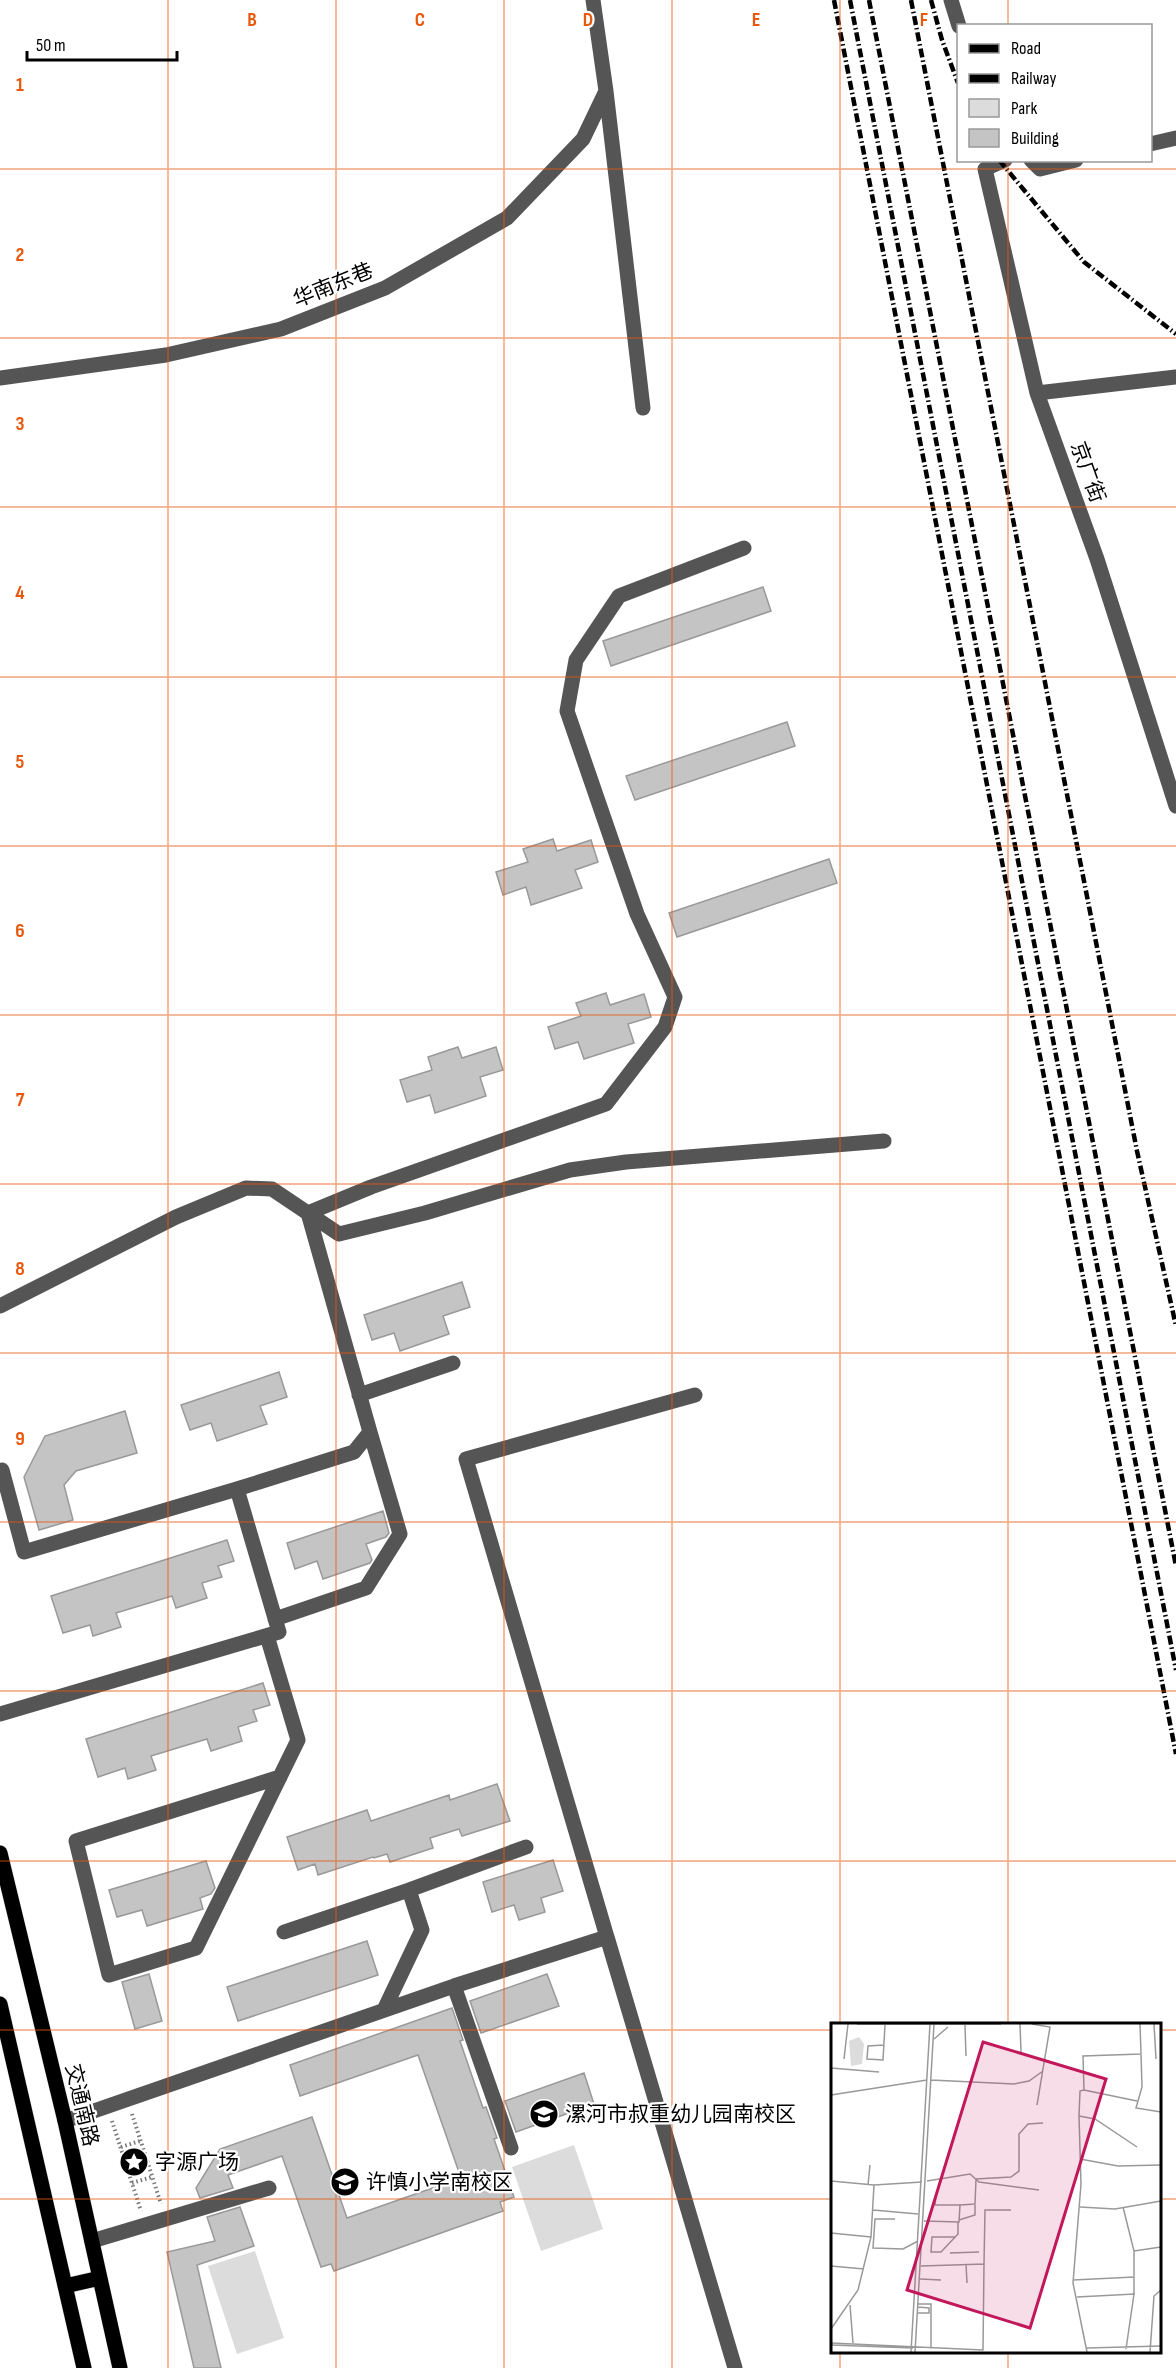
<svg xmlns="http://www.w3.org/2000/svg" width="1176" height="2368" font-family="'Sofia Sans Condensed','Noto Sans SC',sans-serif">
	<rect width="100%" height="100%" fill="#fff"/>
	<!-- green -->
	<path fill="#dcdcdc" d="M574 2145 603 2229 541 2251 512 2167Z
		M255 2251 284 2338 237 2354 208 2266Z"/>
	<!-- building -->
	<path fill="#c4c4c4" stroke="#999" stroke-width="1.5" d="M763 587 771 611 611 666 603 641Z
		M787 722 795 746 635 800 626 776Z
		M553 839 557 851 591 840 598 862 575 870 582 888 531 905 526 887 503 895 496 872 528 862 523 849Z
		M829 859 837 883 677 937 669 913Z
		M606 993 610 1005 644 994 651 1017 628 1024 634 1043 584 1059 578 1042 555 1049 548 1027 581 1016 576 1003Z
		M458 1047 462 1058 496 1047 503 1070 480 1077 486 1096 435 1113 430 1095 407 1102 400 1080 432 1070 428 1057Z
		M462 1282 470 1307 443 1316 449 1334 400 1351 394 1333 372 1340 364 1315Z
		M279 1372 287 1397 260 1406 267 1424 217 1441 211 1423 190 1430 181 1405Z
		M125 1411 137 1453 76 1471 64 1485 73 1520 39 1530 24 1477 45 1436Z
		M383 1511 389 1533 386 1537 366 1544 372 1560 370 1563 323 1579 317 1561 295 1569 287 1543Z
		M227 1540 234 1561 218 1566 222 1577 202 1583 207 1598 176 1608 172 1596 116 1613 121 1627 93 1636 90 1625 63 1633 51 1596Z
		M263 1683 270 1705 253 1710 257 1721 238 1727 242 1741 211 1751 207 1739 151 1756 156 1770 128 1779 125 1768 98 1777 86 1739Z
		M497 1784 510 1821 462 1836 459 1829 430 1838 433 1848 390 1862 387 1854 374 1858 373 1857 318 1875 315 1864 298 1870 287 1837 367 1810 371 1821 449 1795 450 1800Z
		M553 1860 563 1891 541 1898 545 1912 519 1920 514 1905 492 1912 483 1882Z
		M206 1861 215 1888 211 1894 200 1898 203 1909 147 1926 142 1910 117 1917 109 1890Z
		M367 1941 378 1975 238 2021 227 1987Z
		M149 1974 162 2021 135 2029 122 1982Z
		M547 1974 559 2006 481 2033 470 2001Z
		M452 2008 463 2040 460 2041 483 2108 486 2107 497 2138 494 2139 514 2197 500 2202 503 2211 334 2271 331 2264 321 2267 282 2156 228 2175 233 2188 200 2198 196 2188 220 2149 312 2117 347 2218 461 2178 418 2055 300 2096 290 2065Z
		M584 2073 594 2104 516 2132 505 2101Z
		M240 2207 254 2246 197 2265 221 2368H194L167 2252 215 2241 207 2217Z"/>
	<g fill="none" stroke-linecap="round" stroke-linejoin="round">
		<!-- major casing -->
		<g stroke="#dbdbdb" stroke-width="16">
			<path id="major" d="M0 1853 65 2121 120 2368
				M0 2004 84 2368
				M65 2286 100 2278"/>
		</g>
		<!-- path -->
		<path stroke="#777" stroke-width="4" stroke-dasharray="1.5 3" stroke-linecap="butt" d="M132 2114 161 2204
			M112 2121 141 2211
			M121 2147 140 2141
			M132 2183 152 2177"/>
		<!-- minor -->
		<path stroke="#555" stroke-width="15" d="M593 0 606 91 643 408
			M951 0 959 26
			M1150 144 1176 138
			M1005 160 985 169 1037 393 1097 559 1176 806
			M1031 160 1040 169 1076 160
			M0 378 166 355 281 329 385 288 507 218 583 139 606 91
			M1037 393 1176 377
			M0 1306 176 1217 246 1188 272 1189 339 1234 425 1213 570 1170 626 1162 884 1141
			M359 1395 453 1363
			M2 1470 24 1552 237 1489
			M275 1619 366 1588 400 1534 370 1432
			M267 1636 298 1740 196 1948 109 1975 76 1841 280 1777
			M0 1714 279 1632 237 1489 354 1452 370 1432 308 1213 371 1187 606 1104 665 1027 675 997 637 914 567 711 576 660 619 596 744 548
			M284 1932 409 1890 526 1847
			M607 1937 466 1459 695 1395
			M454 1986 511 2148
			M384 2010 422 1930 409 1890
			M65 2121 454 1986 607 1937 735 2368
			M92 2241 269 2188"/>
		<!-- major -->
		<use href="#major" stroke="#000" stroke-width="15"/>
		<!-- rail -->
		<path stroke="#000" stroke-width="4.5" stroke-dasharray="9 3 1.5 3" stroke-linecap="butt" d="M834 0 1176 1754
			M850 0 1176 1670
			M869 0 1176 1566
			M911 0 1137 1151 1176 1326
			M931 0 942 40 958 83
			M999 160 1084 262 1176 334"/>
	</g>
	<!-- grid -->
	<path fill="none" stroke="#e8590c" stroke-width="1.5" stroke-opacity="0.55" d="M168 0V2368M336 0V2368M504 0V2368M672 0V2368M840 0V2024M1008 0V26M1008 160V2024M0 169H1176M0 338H1176M0 507H1176M0 677H1176M0 846H1176M0 1015H1176M0 1184H1176M0 1353H1176M0 1522H1176M0 1691H1176M0 1861H1176M0 2030H832M1160 2030H1176M0 2199H832M1160 2199H1176M840 2352V2368M1008 2352V2368"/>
	<!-- icons -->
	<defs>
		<g id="school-disc" transform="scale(1.5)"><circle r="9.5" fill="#000" stroke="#fff"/><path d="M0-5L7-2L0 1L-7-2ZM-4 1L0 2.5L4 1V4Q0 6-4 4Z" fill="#fff"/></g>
		<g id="sight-disc" transform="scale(1.5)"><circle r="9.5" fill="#000" stroke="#fff"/><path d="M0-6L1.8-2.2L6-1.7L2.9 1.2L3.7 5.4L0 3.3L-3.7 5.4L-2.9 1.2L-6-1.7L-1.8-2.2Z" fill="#fff"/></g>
	</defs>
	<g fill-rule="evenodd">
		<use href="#school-disc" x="544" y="2114"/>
		<use href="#sight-disc" x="134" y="2162"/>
		<use href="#school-disc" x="345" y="2182"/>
	</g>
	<g text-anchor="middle" stroke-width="4.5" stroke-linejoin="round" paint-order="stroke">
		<!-- street labels -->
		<g font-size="21" fill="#000" stroke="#fff">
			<text transform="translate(333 285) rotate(-22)" y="7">华南东巷</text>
			<text transform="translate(1088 472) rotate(70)" y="7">京广街</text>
			<text transform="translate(82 2105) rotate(77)" y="7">交通南路</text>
		</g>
		<!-- poi labels -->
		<g font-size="21" fill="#000" stroke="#fff" text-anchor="start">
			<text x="565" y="2121">漯河市叔重幼儿园南校区</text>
			<text x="155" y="2169">字源广场</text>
			<text x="366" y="2189">许慎小学南校区</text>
		</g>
	</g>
	<!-- overview -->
	<g transform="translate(831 2023)">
		<rect width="330" height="330" fill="#fff"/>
		<path d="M28 14 33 21 31 41 20 43 18 18Z" fill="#dcdcdc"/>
		<path fill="none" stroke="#999" stroke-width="1.5" d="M26 1H170M189 1 190 29M201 1 219 4 206 82M323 1 325 36M134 2 135 33M103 16 117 4M53 22 37 23 36 36 52 37 54 2M310 31 311 64 305 85 330 89M13 36 17 1M0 45 48 49M100 57 183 61 198 58 212 48M253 67 306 78M0 72 96 57M248 93 264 96 306 124M249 136 287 143 330 142M0 158 43 162 91 159M96 158 139 151 148 159 208 167M37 162 39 142M105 173 104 182H129M249 184 284 186 330 178M292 184 303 228V253M42 187 87 191M64 196H44L42 225 72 226 87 218M128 197 144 192V182M93 198 128 199 129 182 144 181 145 156 180 154 188 148V111L197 101 212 100M0 210 40 214M124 214H101L100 229H110L127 211V199M303 228 330 224M119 230 148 229M135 241 136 260M153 241 154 187H180M0 243 33 246M89 256 110 257M242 257 303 254V271M246 274 303 271 295 326M87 281H100V326M19 282 22 320M87 290H98V285L87 284M0 306 27 267 40 214 43 162M0 320 152 327 153 241 90 243M0 322 82 325M256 325 330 323M80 329 99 1M84 329 103 1M256 329 242 260 250 161 248 93 249 68 253 67 252 33 310 31 309 1M319 329 323 273 330 267"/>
		<path fill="#c2185b" fill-opacity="0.15" stroke="#c2185b" stroke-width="3" d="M152 19 275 56 199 305 76 267Z"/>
		<rect width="330" height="330" fill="none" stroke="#000" stroke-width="3"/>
	</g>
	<g font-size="20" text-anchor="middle" font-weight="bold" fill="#e8590c" stroke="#fff" stroke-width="4.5" stroke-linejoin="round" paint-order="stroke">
		<text x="252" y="26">B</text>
		<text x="420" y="26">C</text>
		<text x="588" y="26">D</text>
		<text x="756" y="26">E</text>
		<text x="924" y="26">F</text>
		<text x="20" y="91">1</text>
		<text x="20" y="261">2</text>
		<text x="20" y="430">3</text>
		<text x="20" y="599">4</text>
		<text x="20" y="768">5</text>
		<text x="20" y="937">6</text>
		<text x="20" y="1106">7</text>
		<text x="20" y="1275">8</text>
		<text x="20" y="1445">9</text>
	</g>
	<!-- legend -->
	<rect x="957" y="24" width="195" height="138" fill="#ffffff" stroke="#999999" stroke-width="1.5"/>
	<rect x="969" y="44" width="30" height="9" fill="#000000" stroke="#999999" stroke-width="1.5"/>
	<text x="1011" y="54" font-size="18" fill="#000000">Road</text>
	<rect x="969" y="74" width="30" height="9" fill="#000000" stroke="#999999" stroke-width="1.5"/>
	<text x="1011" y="84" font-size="18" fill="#000000">Railway</text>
	<rect x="969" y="99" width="30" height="18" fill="#dcdcdc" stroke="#999999" stroke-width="1.5"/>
	<text x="1011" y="114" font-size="18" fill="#000000">Park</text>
	<rect x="969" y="129" width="30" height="18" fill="#c4c4c4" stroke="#999999" stroke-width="1.5"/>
	<text x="1011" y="144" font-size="18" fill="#000000">Building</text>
	<!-- scale -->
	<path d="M27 51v9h150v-9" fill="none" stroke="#000000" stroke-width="3"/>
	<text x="36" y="51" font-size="18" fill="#000000" stroke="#ffffff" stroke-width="4.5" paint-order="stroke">50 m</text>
</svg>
